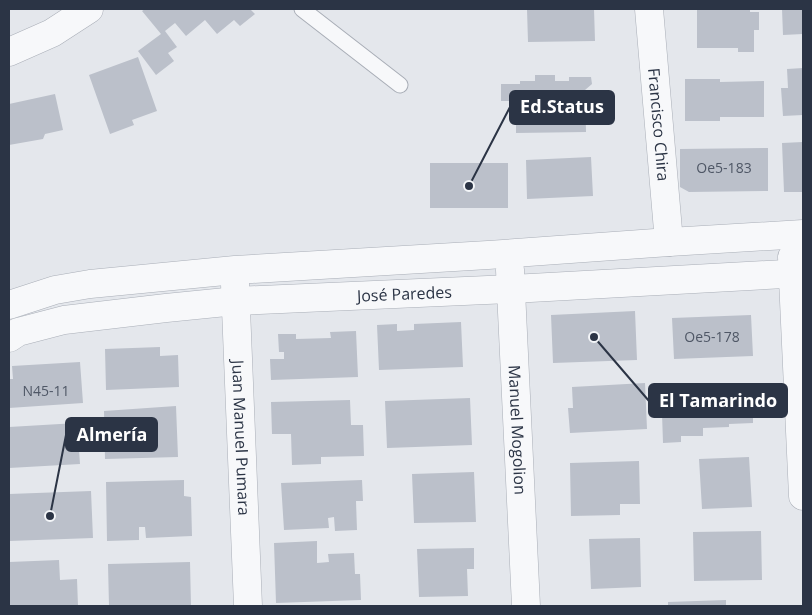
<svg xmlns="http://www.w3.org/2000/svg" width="812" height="615" font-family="'Open Sans',sans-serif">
	<rect width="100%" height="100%" fill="#e4e7ec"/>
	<!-- building -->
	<path fill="#bbc0ca" d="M145 9H250L255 14 240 26 234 20 217 34 205 20 186 36 175 23 165 31 177 47 168 53 174 61 156 75 138 51 161 34 142 11Z
		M527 9H594L595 41 528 42Z
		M697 9H750V12H759V30H754V52H738V48H697Z
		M782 9H803V34L783 35Z
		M138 57 157 111 132 120 134 125 110 134 89 75Z
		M803 68V115L783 116 781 88H788L787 69Z
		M535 75H555V81H569V77H591L592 84 585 90 586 132 516 133V115H512V101H501V84H520V81H535Z
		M685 79H720V82L764 81V117H720V121H685Z
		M55 94 63 130 45 134 43 139 9 145V104Z
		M803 142V192H784L782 143Z
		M768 148V191L689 192 680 187V149Z
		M591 157 593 196 527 199 526 160Z
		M430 163H508V208H430Z
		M635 311 637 360 553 363 551 315Z
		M751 315 753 356 674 359 672 318Z
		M461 322 463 367 379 370 377 325 397 324V331L414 330V324Z
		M356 331 358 377 271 380 270 359H284V352H279L278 334H296V339L331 338 330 332Z
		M160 347V356L178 355 179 387 106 390 105 349Z
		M80 362 83 403 9 408V379H13L12 366Z
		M645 383 647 429 570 433 568 408H573L572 387Z
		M661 384H682V402H699V384H732V397H740V400H748V412H753V423L729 424V427L703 428V436H681V442L663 443Z
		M470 398 472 445 387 448 385 401Z
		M350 400 351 425H363L364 456 321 457V464L292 465 291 434H272L271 402Z
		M176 406 178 457 105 459 104 411Z
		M77 423 80 464 9 468V427Z
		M749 457 752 507 702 509 699 459Z
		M639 461 640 504H620V515L571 516 570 463Z
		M474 472 476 522 414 523 412 474Z
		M184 480V496L191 497 192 536 146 538 145 527H139V540L107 541 106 482Z
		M362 480 363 501H356L357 530 335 531 334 517 328 518 329 528 284 530 281 483Z
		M91 491 93 538 9 541V494Z
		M761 531 762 580 694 581 693 532Z
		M640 538 641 587 591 589 589 539Z
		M317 541V563L329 562 328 554 354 553 355 574H360L361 600 276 603 274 543Z
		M474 548V569H467L468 596 419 597 417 549Z
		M59 560 60 580 77 579 78 606H9V562Z
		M190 562 191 606H109L108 564Z
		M726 600V606H668V602Z"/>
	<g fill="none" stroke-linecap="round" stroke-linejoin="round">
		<!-- service casing -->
		<g stroke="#a9aeb7" stroke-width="17">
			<path id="service" d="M302 9 400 85"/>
		</g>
		<!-- minor casing -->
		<g stroke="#a9aeb7" stroke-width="29">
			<g id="minor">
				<path id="s1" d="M649 9 669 242"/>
				<path d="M9 52 52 33 89 9"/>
				<path d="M792 257 803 496"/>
				<path id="s2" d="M510 270 526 606"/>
				<path id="s3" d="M235 284 248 606"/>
				<path d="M9 305 55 290 90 284 235 270 488 255 669 242 803 234"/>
				<path id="s4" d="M9 338 18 332 64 320 166 308 236 301 512 289 803 273"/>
			</g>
		</g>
		<!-- service -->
		<use href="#service" stroke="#f7f8fa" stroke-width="15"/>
		<!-- minor -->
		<use href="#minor" stroke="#f7f8fa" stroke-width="28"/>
	</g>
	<g text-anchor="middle" stroke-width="4.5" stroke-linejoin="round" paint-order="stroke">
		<!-- number labels -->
		<g font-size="14" fill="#4f5766">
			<text x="724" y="173">Oe5-183</text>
			<text x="712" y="342">Oe5-178</text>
			<text x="46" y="396">N45-11</text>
		</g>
		<!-- street labels -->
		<g font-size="16" fill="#2b3445" stroke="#f4f6f9">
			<text dy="6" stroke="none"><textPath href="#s1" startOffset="116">Francisco Chira</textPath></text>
			<text dy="6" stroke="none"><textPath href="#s4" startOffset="400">José Paredes</textPath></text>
			<text dy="6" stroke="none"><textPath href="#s2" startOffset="160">Manuel Mogolion</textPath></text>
			<text dy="6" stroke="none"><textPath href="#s3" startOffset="154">Juan Manuel Pumara</textPath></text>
		</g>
	</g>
	<!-- callouts -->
	<path fill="none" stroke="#2b3445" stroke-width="2" d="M469 186L510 107M594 337L649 401M50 516L66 435"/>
	<g fill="#2b3445" stroke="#f4f6f9" stroke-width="2">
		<circle cx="469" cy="186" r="5"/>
		<circle cx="594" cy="337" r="5"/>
		<circle cx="50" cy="516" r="5"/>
	</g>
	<g fill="#2b3445" stroke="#2b3445" stroke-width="2">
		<rect x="510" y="91" width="104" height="33" rx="5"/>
		<rect x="649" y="384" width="138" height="33" rx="5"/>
		<rect x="66" y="418" width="91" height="33" rx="5"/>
	</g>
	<g font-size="18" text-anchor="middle" font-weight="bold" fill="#fff">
		<text x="562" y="113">Ed.Status</text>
		<text x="718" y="407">El Tamarindo</text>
		<text x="112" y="441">Almería</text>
	</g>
	<!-- border -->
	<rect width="812" height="615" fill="none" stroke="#2b3445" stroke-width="20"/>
</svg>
